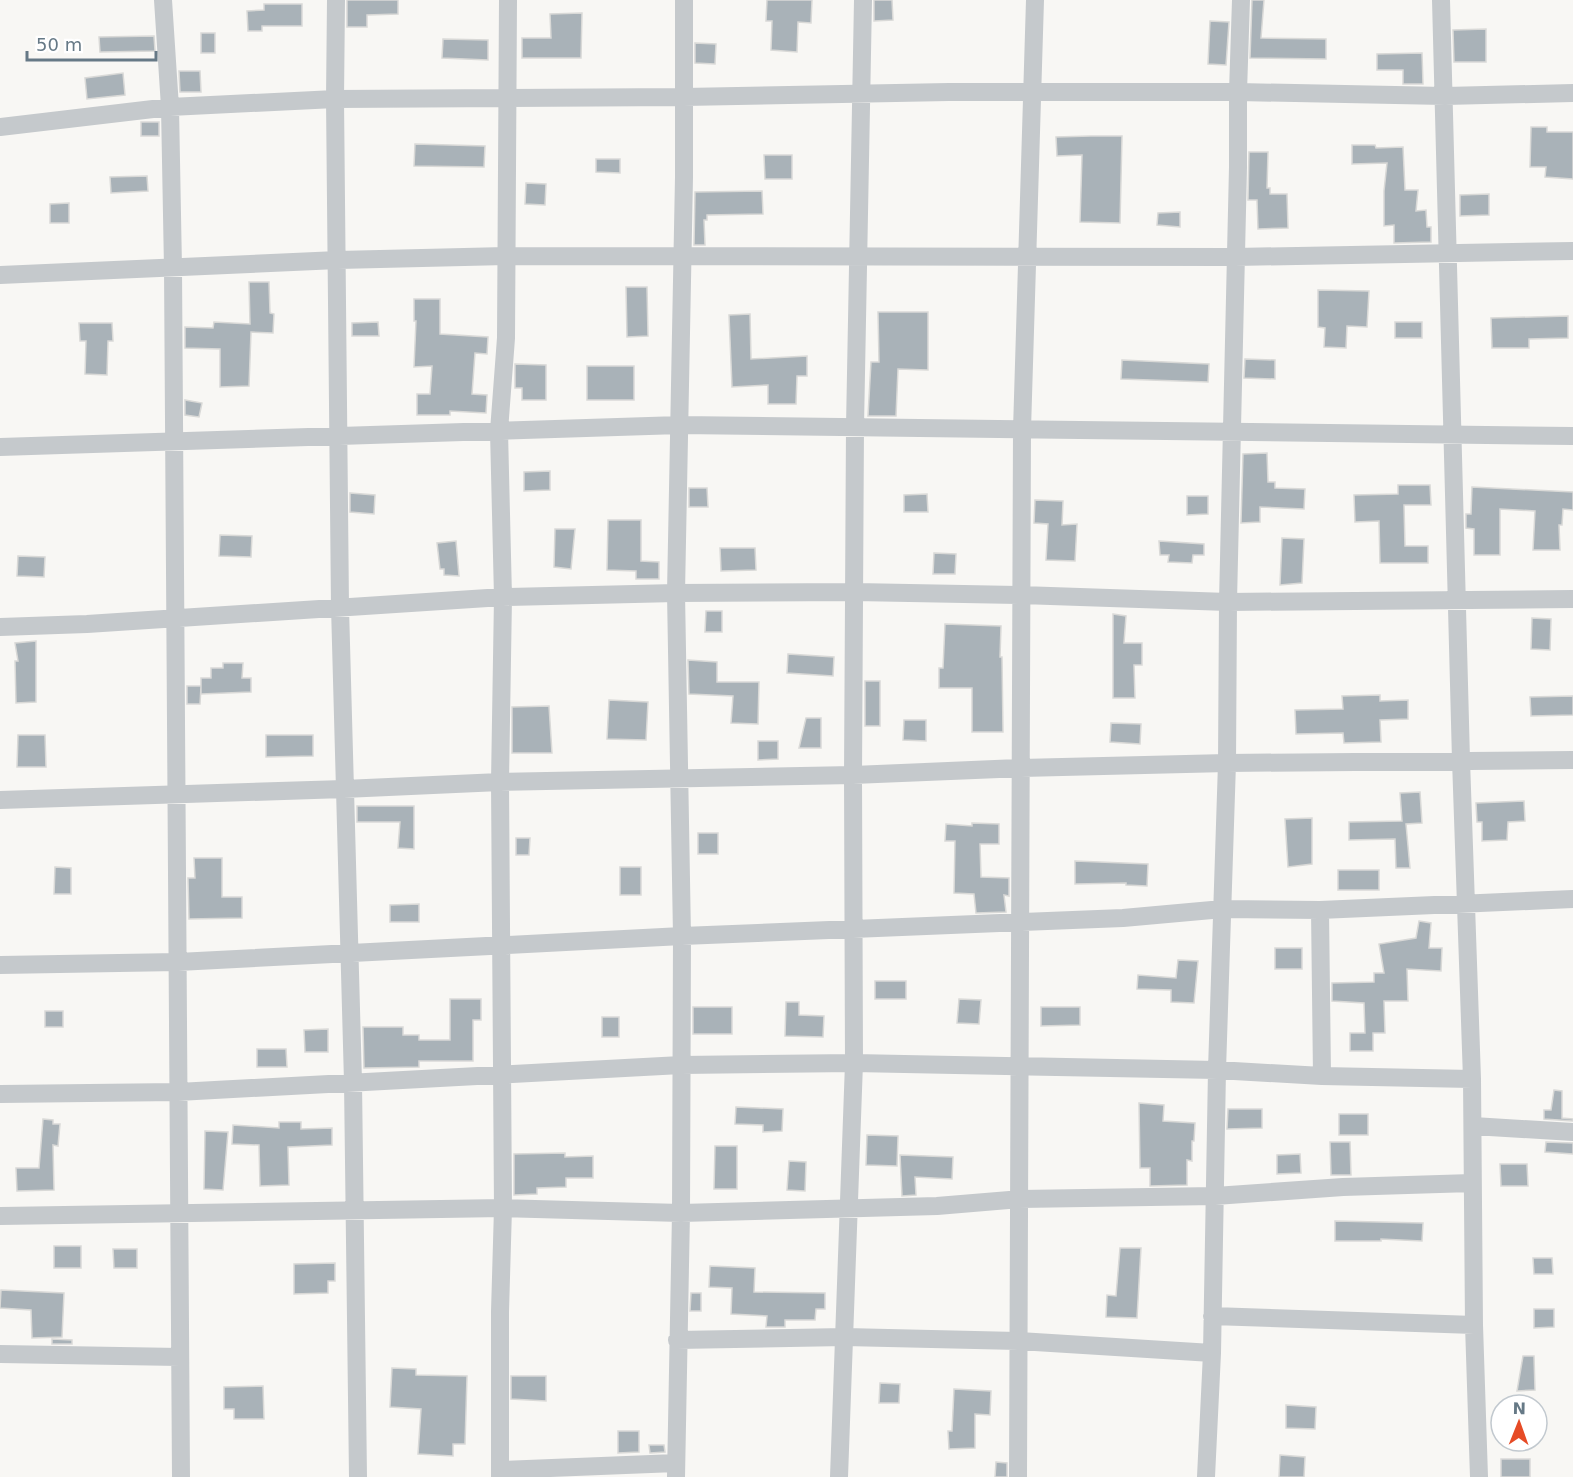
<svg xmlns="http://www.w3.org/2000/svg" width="1573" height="1477" font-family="'DejaVu Sans',sans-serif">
	<rect width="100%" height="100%" fill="#f8f7f4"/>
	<!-- building -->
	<path fill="#a9b2b8" stroke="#d9d9d7" stroke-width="1.5" d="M347 0H398V14L367 15V27H347Z
		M767 0H812L811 23 798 22 797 52 771 50 772 21H766Z
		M874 0H892L893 20 874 21Z
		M1252 0H1264L1261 38 1326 39V59L1250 58Z
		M264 4H302V26H262V31H248L247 11 264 10Z
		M582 13 581 58H522V38H551L550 14Z
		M1210 21 1229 22 1226 65 1208 64Z
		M1486 29V62H1454L1453 30Z
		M201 33H215V53H201Z
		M154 36 155 51 100 52 99 37Z
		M443 39 488 40V60L442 58Z
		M695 43 716 44 715 64 695 63Z
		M1422 53 1423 84H1403V70H1377V54Z
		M179 71H200L201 92H180Z
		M123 73 125 95 87 99 85 78Z
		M141 122H159V136H141Z
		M1531 127H1547V132H1573V179L1545 177 1546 167H1530Z
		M1091 136H1122L1120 223 1080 222 1082 155 1057 156 1056 137Z
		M415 144 485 146 484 167 414 166Z
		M1352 145H1375L1376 148 1403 147 1405 190H1418L1416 211 1426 210 1427 227H1431V242L1394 243V225L1384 226V191L1387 163 1352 164Z
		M1249 152H1268L1267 188H1270V194H1287L1288 228 1258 229 1257 200H1248Z
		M764 155H792V179H765Z
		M596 159H620V173L596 172Z
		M147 176 148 191 111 193 110 177Z
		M526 183 546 184 545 205 525 204Z
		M762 191 763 214 707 215V220H704L705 245H694L695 192Z
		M1489 194V215L1460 216V195Z
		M69 203V223H50V204Z
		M1180 212V227L1157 225 1158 213Z
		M249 282H269L270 313 274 314 273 333 251 332 249 386 220 387V349L185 348V327L213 328 214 322 250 324Z
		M626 287H647L648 336 627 337Z
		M1318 290 1369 291 1367 327 1347 326 1346 348 1324 347 1325 328 1318 327Z
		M414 299H440V334L488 337 487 354 475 353 472 394 487 395 486 413 450 411V415H417V394H430L432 366 414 367 416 321H414Z
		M878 312H928V370L898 369 896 416H868L871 362H879Z
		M750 314 751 359 807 356V376H797L796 404H768V385L732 387 729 315Z
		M1568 316V338L1529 339V348H1492L1491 318Z
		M378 322 379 336H352V323Z
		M1395 322H1422V338H1395Z
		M79 323H112L113 341H108L107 375 85 374 86 341H80Z
		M1245 359 1275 360V379L1244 378Z
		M1122 360 1209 364 1208 382 1121 379Z
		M515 364 546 365V400H522V388H515Z
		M587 366H634V400H587Z
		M185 400 202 403 199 417 185 415Z
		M1267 453 1268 482H1275V488L1305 489 1304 509 1260 507V522L1241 523 1243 454Z
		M550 471V490L524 491V472Z
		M1398 485H1430L1431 505H1404L1405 546H1428V563H1380L1379 521 1355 522 1354 495 1398 494Z
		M1472 487 1573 492V510L1563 509 1562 525H1559L1560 550H1533L1535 511 1500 509V555H1474V529L1466 528V514H1471Z
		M689 488H707L708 507H689Z
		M350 493 375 495 374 514 350 512Z
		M927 494 928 512H904V495Z
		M1187 496H1208V514L1187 515Z
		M1035 500 1063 501 1062 525 1077 524 1075 561 1046 560 1048 524 1034 523Z
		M608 520H641V561L659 562V579H636V571L607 570Z
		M555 529H575L571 569 554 567Z
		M220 535 252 536 251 557 219 556Z
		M1282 538 1304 539 1302 583 1280 585Z
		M456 541 459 576 444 575V569H440L437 543Z
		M1159 541 1204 544V555H1193L1192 563 1168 562 1169 555H1160Z
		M720 548H755L756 570 721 571Z
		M934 553 956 554 955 574H933Z
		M18 556 45 557 44 577 17 576Z
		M706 611H722V632H705Z
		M1113 614 1126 616 1124 643H1142V665H1134L1135 698H1113Z
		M1532 618 1551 619 1550 650 1531 649Z
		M945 624 1001 626 1000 657H1002L1003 732H972V688H939V668H943Z
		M36 641V702L16 703 15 661H18L15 643Z
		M788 654 834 657 833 676 787 673Z
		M688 660 717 662V682H759L758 724 731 723 733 696 689 694Z
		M223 663H243L242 678H251V692L201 694V678H211V668H223Z
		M865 681H880V726H865Z
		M187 686H201L200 704H187Z
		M1380 695V701L1408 700V719L1380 720 1381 742 1344 743 1343 733 1296 734 1295 710 1343 709 1342 696Z
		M1573 696V715L1531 716 1530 697Z
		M609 700 648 702 646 740 607 739Z
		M549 706 552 753H512V707Z
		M806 718H821V748H799Z
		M904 720H926V741L903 740Z
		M1111 723 1141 724 1140 744 1110 742Z
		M18 735H45L46 767H17Z
		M266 735H313V756L266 757Z
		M758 741H778V759L758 760Z
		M1420 792 1422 823 1406 824 1410 868H1396L1395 839 1349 840V822L1402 821 1400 793Z
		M1524 801 1525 821 1508 822 1507 840 1482 841V822H1477L1476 803Z
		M357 806H414V849L398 848 400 822H357Z
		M1312 818V864L1288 867 1285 819Z
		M972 823 999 824V844H980L981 877 1009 878V896L1004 895 1006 912 976 913 974 894 954 893 955 841H945L946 824 972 826Z
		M698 833H718V854H698Z
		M516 838H530L529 855H516Z
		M194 858H222V897H242V918L189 919 188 878H195Z
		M1075 861 1148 864 1147 886 1126 885V883L1075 884Z
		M55 867 71 868V894H54Z
		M620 867H641V895H620Z
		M1338 870H1379V890H1338Z
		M419 904V922H390V905Z
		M1419 921 1431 923 1429 948H1442L1441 971 1407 969 1408 1001H1384L1385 1033H1373V1051H1350V1033H1365L1364 1003 1332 1001V983L1374 982V973H1384L1379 944 1416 938Z
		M1275 948H1302V969H1275Z
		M1178 960 1198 961 1194 1003 1171 1002V990L1137 989 1138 975 1176 978Z
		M875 981H906V999H875Z
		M450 999H481V1020H473V1061H419V1067L364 1068 363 1027H403V1035H419V1040H450Z
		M959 999 981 1000 979 1024 957 1023Z
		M786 1002H799V1015L824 1016 823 1037 785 1036Z
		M693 1007H732V1034H693Z
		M1041 1007H1080V1025L1041 1026Z
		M45 1011H63V1027H45Z
		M602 1017H619V1037H602Z
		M328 1029V1052H305L304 1030Z
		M257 1049H286L287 1067H257Z
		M1554 1090 1562 1091V1118L1573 1119V1121L1544 1119V1110H1551Z
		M1139 1103 1164 1105 1163 1121 1195 1123 1194 1141H1192V1161L1187 1160V1185L1150 1186V1168H1140Z
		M736 1107 783 1109 782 1131 763 1132V1125L735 1124Z
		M1228 1109H1262V1128L1227 1129Z
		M1339 1114H1368V1135H1339Z
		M43 1119 53 1120V1124H60L58 1146 53 1145 54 1190 17 1191 16 1168H39Z
		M279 1122H301V1129L332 1128V1145L288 1147 289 1185 260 1186 259 1145 232 1144 233 1125 279 1128Z
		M205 1131 228 1132 223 1190 204 1189Z
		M867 1135 898 1136 897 1166 866 1165Z
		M1330 1142H1350L1351 1175H1331Z
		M1546 1142 1573 1143V1154L1545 1152Z
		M715 1146H737V1189H714Z
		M565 1153V1157L593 1156V1178H566V1187L537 1188V1194L514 1195V1154Z
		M1300 1154 1301 1173 1277 1174V1155Z
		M900 1155 953 1157 952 1179 915 1177 916 1195 902 1196Z
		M789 1161 806 1162 805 1191 787 1190Z
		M1500 1164H1527L1528 1186H1501Z
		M1335 1221 1423 1223 1422 1241 1381 1239V1241H1335Z
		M54 1246H81V1268H54Z
		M1120 1248H1141L1137 1318 1106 1317 1107 1295 1116 1296Z
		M113 1249H137V1268H114Z
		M1533 1258H1552L1553 1274H1534Z
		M335 1263V1281H328V1293L294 1294V1264Z
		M710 1266 755 1268 754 1292 825 1293V1309H816L815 1320H785V1327H766L767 1316 731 1314 732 1288 709 1287Z
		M1 1290 64 1293 62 1337 32 1338 31 1310 0 1308Z
		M691 1293H701V1311H690Z
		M1534 1309H1554V1327L1534 1328Z
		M52 1339 72 1340V1344H52Z
		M1523 1356H1534L1535 1390 1517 1391Z
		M392 1368 416 1369V1375L467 1376 465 1444H453V1456L418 1454 421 1409 390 1407Z
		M511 1376H546V1401L511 1399Z
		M880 1383 900 1384 899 1403H879Z
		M263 1386 264 1419H234V1409H224V1387Z
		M954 1389 991 1391 990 1415 975 1414V1448L949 1449 948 1431H952Z
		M1286 1405 1316 1407 1315 1429 1286 1428Z
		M618 1431H639V1452L618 1453Z
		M649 1445H664L665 1452 650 1453Z
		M1280 1455 1305 1457 1304 1477H1279Z
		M1501 1459H1530V1477H1501Z
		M996 1462 1007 1463V1477H995Z"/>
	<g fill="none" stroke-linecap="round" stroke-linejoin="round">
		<!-- minor -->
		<path stroke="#c5c9cc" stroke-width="18" d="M163 0 170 107 173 268 181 1477
			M336 0 335 99 340 607 353 1082 358 1477
			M1441 0 1461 760 1472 1079 1474 1325 1479 1477
			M0 127 170 107 335 99 684 97 949 92H1238L1445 96 1573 93
			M0 275 338 260 506 256 1235 257 1573 251
			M0 447 680 425 1573 436
			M0 627 87 624 503 597 676 593 855 592 1021 595 1228 602 1573 599
			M0 800 344 789 500 782 853 775 1021 768 1227 763 1573 760
			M1320 910 1322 1076
			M0 965 178 962 682 936 1123 918 1223 909 1320 910 1573 899
			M0 1094 178 1092 681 1065 854 1063 1217 1070 1322 1076 1472 1079
			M1473 1126 1573 1132
			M0 1216 503 1208 681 1213 937 1206 1020 1199 1215 1196 1343 1187 1472 1183
			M1212 1316 1474 1325
			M677 1340 845 1337 1019 1341 1212 1353
			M0 1354 180 1357
			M500 1470 676 1463
			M500 1477V1312L503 1208 500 782 503 597 499 431 506 338 508 0
			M676 1477 681 1213 682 936 676 593 684 177V0
			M839 1477 854 1063 853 775 855 427 863 0
			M1018 1477 1022 430 1035 0
			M1206 1477 1212 1353 1217 1070 1227 763 1228 602 1238 167V92L1241 0"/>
	</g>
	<!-- north arrow -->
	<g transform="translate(1519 1423) rotate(1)"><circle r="28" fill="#ffffff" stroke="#c2c9cf" stroke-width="1.5"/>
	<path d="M0-4.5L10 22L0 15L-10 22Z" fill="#e64b26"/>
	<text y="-9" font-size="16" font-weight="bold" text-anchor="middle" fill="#667986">N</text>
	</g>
	<!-- scale -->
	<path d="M27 51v9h129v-9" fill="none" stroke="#667986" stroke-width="3"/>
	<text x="36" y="51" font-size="18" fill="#667986" stroke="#ffffff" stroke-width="4.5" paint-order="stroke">50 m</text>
</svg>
